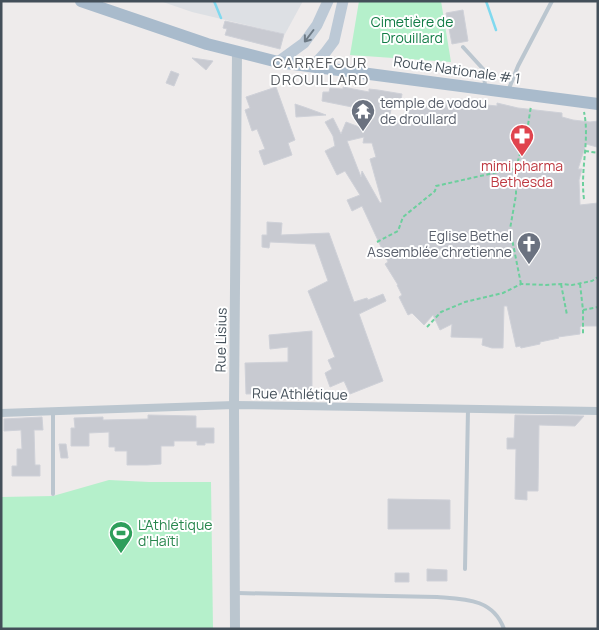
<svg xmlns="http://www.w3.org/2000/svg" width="599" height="630" font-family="Manrope,sans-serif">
	<rect width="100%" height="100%" fill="#eeebeb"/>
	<!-- airport -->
	<path fill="#dde0e4" d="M160 1H303L285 34 192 12Z"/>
	<!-- green -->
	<path fill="#b5f0cb" d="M359 1H441L451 62 350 55Z
		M109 480 149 482H211L213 629H1V497L53 496Z"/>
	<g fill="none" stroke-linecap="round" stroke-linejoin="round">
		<!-- stream -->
		<path stroke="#80d9ef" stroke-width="2.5" d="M214 1 221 18
			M486 1 496 30"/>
	</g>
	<!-- building -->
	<path fill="#c8cad1" stroke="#cfd1d8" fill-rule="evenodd" d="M463 10 468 41 452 44 446 13Z
		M225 21 284 34 280 49 225 35 227 29 223 28Z
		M192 58 213 61 206 70Z
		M171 71 179 74 174 86 166 83Z
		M276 87 295 140 288 143 292 155 264 165 259 151 265 149 257 129 252 131 245 110 250 108 246 97Z
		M343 87 369 92V89L378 90 402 94 400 106 392 105 389 119 403 121 406 103 429 105V101L457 103 458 99 468 100 467 103 497 106V103L518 108 562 113V117L573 120 590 122 598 121 597 147 586 144 578 169H582L579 180 580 205 598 203V326H581L580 327V334L558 337 559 338 540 342V344L521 348 520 346 516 347 507 306H504L503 348H492L482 345 483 338 451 337 452 324 440 330 433 315 424 325 412 313 408 315 399 297 402 295 397 285H398L385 264 388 262 362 206 352 211 347 200 360 195 345 171 337 175 325 151 335 146 333 136 325 122 333 118 341 134 346 122 362 128 365 113 357 112V108L322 101 323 92H329L330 88 343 89ZM364 137 363 143H372L376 157 370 159 382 202 380 203 362 171 361 177 347 141Z
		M295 104 304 107 326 115 296 117Z
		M267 222 282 223 281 235 329 233 354 302 367 298 368 300 383 294 386 301 359 314 383 381 350 394 344 381 330 387 325 373 332 369 328 360 335 357 308 291 328 281 315 244 270 242 269 248 262 247V235H267Z
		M312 331V393L246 394 245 363 288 362V347L270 349 269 335Z
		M148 415 196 416V428H214V443H205V445H197V441H174V446H161V464L147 465H127V451H115V447H109V432L89 433V446H71V428H75L74 418 103 417V420L148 419Z
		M515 415 584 416 575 426 539 425 538 491H527V500L515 499 516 449H507V438H514Z
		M42 417 43 430H34L35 465H40V476H12V466H17V449H22L21 430 4 431V419Z
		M59 444H66L68 458H61Z
		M388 499 450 500V529H388Z
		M427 569 447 570V581H427Z
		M395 573H409V582H395Z"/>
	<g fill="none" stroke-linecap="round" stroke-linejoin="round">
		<!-- path -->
		<path stroke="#6ccf9d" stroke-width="2" stroke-dasharray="4 2.5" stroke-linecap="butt" d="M585 151 598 153
			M584 199C580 170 590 140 584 112
			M377 242 398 231 403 217 435 191 436 186 516 168
			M521 284 510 229 516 195V168L528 125 531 106
			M561 284 567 315
			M580 284 583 310V334
			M583 310 598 307
			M427 327 441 312 465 302 503 293 521 284 546 285 561 284 572 285 592 281 598 277"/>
		<!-- service -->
		<path stroke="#bbc6cf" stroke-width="4" d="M463 47 484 70 485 88
			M508 91 518 66 552 1
			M53 412V494
			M465 569 468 409
			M237 593 437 597C463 599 493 598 504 629"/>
		<!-- minor -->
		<path stroke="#bbc6cf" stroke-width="8" d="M1 413 234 405 598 411"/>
		<!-- tertiary -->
		<path stroke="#bbc6cf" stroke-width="10" d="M235 629 234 405 237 52"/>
		<!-- secondary -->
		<path stroke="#bcc9d6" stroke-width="11" d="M278 62 304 43 317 25 328 1
			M314 65 325 53 334 41 343 1"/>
		<!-- primary -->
		<path stroke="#a9bbcc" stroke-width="12" d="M81 1 207 44 278 62 598 104"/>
	</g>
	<!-- one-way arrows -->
	<defs><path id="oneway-shaft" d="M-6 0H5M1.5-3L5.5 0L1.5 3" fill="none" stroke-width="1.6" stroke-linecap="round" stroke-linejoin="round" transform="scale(1.25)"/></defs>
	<use stroke="#6d7a85" href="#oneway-shaft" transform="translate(309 36) rotate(127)"/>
	<!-- icons -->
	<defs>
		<g id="temple-pin" transform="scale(1.25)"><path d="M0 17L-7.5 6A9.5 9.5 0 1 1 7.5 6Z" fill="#6b7280" stroke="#fff"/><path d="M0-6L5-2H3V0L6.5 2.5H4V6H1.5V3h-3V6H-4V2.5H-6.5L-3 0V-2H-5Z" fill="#fff"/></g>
		<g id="pharmacy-pin" transform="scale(1.25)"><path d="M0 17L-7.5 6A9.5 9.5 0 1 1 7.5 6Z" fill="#e0444e" stroke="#fff"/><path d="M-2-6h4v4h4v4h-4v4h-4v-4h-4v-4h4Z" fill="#fff"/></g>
		<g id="church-pin" transform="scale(1.25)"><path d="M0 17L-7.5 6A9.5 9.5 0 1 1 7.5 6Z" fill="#6b7280" stroke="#fff"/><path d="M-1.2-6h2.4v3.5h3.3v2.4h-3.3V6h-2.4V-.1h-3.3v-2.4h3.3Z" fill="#fff"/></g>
		<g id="stadium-pin" transform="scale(1.25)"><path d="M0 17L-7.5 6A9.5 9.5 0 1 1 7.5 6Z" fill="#2e9e5b" stroke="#fff"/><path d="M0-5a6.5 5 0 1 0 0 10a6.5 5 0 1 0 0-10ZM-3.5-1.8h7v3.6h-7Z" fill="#fff"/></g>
	</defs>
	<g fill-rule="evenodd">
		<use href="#temple-pin" x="363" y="111"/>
		<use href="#pharmacy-pin" x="522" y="136"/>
		<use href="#church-pin" x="529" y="244"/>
		<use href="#stadium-pin" x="121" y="533"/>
	</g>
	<g text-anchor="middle" stroke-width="4" stroke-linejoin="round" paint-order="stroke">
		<!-- park labels -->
		<g font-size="14" fill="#127c46" stroke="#fff">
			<text x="412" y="27">Cimetière de<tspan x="412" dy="16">Drouillard</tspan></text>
		</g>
		<!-- street labels -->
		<g font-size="14" fill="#434f59" stroke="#fff">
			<text transform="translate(457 70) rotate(8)" y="5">Route Nationale # 1</text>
			<text transform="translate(221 340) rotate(-89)" y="5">Rue Lisius</text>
			<text transform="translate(300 394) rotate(1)" y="5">Rue Athlétique</text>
		</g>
		<!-- worship labels -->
		<g font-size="14" fill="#5b616d" stroke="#fff" text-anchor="start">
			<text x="380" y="108">temple de vodou<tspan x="380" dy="16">de droullard</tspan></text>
			<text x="512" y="241" text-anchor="end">Eglise Bethel<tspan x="512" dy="16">Assemblée chretienne</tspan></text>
		</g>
		<!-- health labels -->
		<g font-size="14" fill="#be3a42" stroke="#fff">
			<text x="522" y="171">mimi pharma<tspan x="522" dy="16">Bethesda</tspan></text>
		</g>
		<!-- leisure labels -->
		<g font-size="14" fill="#27864d" stroke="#fff" text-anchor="start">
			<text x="138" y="530">L'Athlétique<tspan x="138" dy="16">d'Haïti</tspan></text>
		</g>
		<!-- neighbourhood labels -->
		<g font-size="15" letter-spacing="1" fill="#585c61" stroke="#fff">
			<text x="320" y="68">CARREFOUR<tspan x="320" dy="17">DROUILLARD</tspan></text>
		</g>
	</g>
	<!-- border -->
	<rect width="599" height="630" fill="none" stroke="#434f59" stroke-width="5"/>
</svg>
